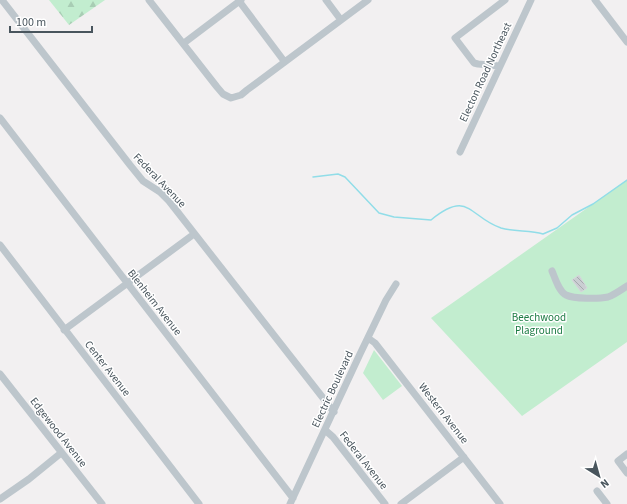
<svg xmlns="http://www.w3.org/2000/svg" width="627" height="504" font-family="'Source Sans 3',sans-serif">
	<defs>
		<pattern id="forest-firs" width="22" height="20" patternUnits="userSpaceOnUse"><rect width="22" height="20" fill="#c2edcf"/><path d="M5 1l3.5 6h-7zM16 11l3.5 6h-7z" fill="#a8cdb4"/></pattern>
		<pattern id="building-back-hatch" width="6" height="6" patternUnits="userSpaceOnUse"><rect width="6" height="6" fill="#caced2"/><path d="M-1 5l2 2M0 0l6 6M5-1l2 2" fill="none" stroke="#a6aaae"/></pattern>
	</defs>
	<rect width="100%" height="100%" fill="#f2f0f1"/>
	<!-- forest -->
	<path fill="url(#forest-firs)" d="M49 0H105L69 25Z"/>
	<!-- green -->
	<path fill="#c2edcf" d="M627 180V342L522 416 431 318Z
		M374 350 402 386 383 400 363 373Z"/>
	<g fill="none" stroke-linecap="round" stroke-linejoin="round">
		<!-- stream -->
		<path stroke="#91dde8" stroke-width="1.5" d="M313 177 338 174 345 177 379 213 394 217 431 220C469 189 469 217 501 228 515 232 530 230 543 234L557 228 572 215 593 204 627 180"/>
	</g>
	<!-- building -->
	<path fill="url(#building-back-hatch)" stroke="#d5d7db" d="M579 275 587 288 581 292 572 280Z"/>
	<g fill="none" stroke-linecap="round" stroke-linejoin="round">
		<!-- minor -->
		<path stroke="#bdc6cc" stroke-width="7" d="M2 0 130 165 143 181 160 192 169 201 334 412
			M149 0 217 87 223 94 231 98 241 95 247 90 368 0
			M326 0 341 20
			M595 0 627 42
			M239 1 284 61
			M184 43 241 0
			M500 66 478 64 474 63 455 38 505 0
			M0 118 293 498
			M460 152 531 0
			M0 245 199 504
			M552 271C555 278 559 292 566 295 574 299 599 299 608 297 614 295 621 290 627 286
			M64 330 194 234
			M368 338 375 343 500 504
			M0 374 102 504
			M325 430 333 437 385 504
			M627 454 618 461 627 473
			M597 491 607 504
			M0 499 29 479 61 453
			M290 504 360 354 386 300 396 284
			M401 504 464 457"/>
	</g>
	<g text-anchor="middle" stroke-width="3" stroke-linejoin="round" paint-order="stroke">
		<!-- street labels -->
		<g font-size="11" fill="#49555d" stroke="#fff">
			<text transform="translate(485 72) rotate(-65)" y="4">Electon Road Northeast</text>
			<text transform="translate(160 180) rotate(46)" y="4">Federal Avenue</text>
			<text transform="translate(155 302) rotate(52)" y="4">Blenheim Avenue</text>
			<text transform="translate(108 368) rotate(52)" y="4">Center Avenue</text>
			<text transform="translate(332 389) rotate(-65)" y="4">Electric Boulevard</text>
			<text transform="translate(444 413) rotate(52)" y="4">Western Avenue</text>
			<text transform="translate(59 432) rotate(52)" y="4">Edgewood Avenue</text>
			<text transform="translate(364 460) rotate(52)" y="4">Federal Avenue</text>
		</g>
		<!-- park labels -->
		<g font-size="11" fill="#1d7b44" stroke="#fff">
			<text x="539" y="321">Beechwood<tspan x="539" dy="13">Plaground</tspan></text>
		</g>
	</g>
	<!-- north arrow -->
	<g transform="translate(599 476) rotate(143)" stroke="#ffffff" stroke-width="3" paint-order="stroke">
	<path d="M0-3L7 15L0 10L-7 15Z" fill="#49555d"/>
	<text y="-6" font-size="11" font-weight="bold" text-anchor="middle" fill="#49555d">N</text>
	</g>
	<!-- scale -->
	<path d="M10 26v6h82v-6" fill="none" stroke="#49555d" stroke-width="2"/>
	<text x="16" y="26" font-size="12" fill="#49555d" stroke="#ffffff" stroke-width="3" paint-order="stroke">100 m</text>
</svg>
